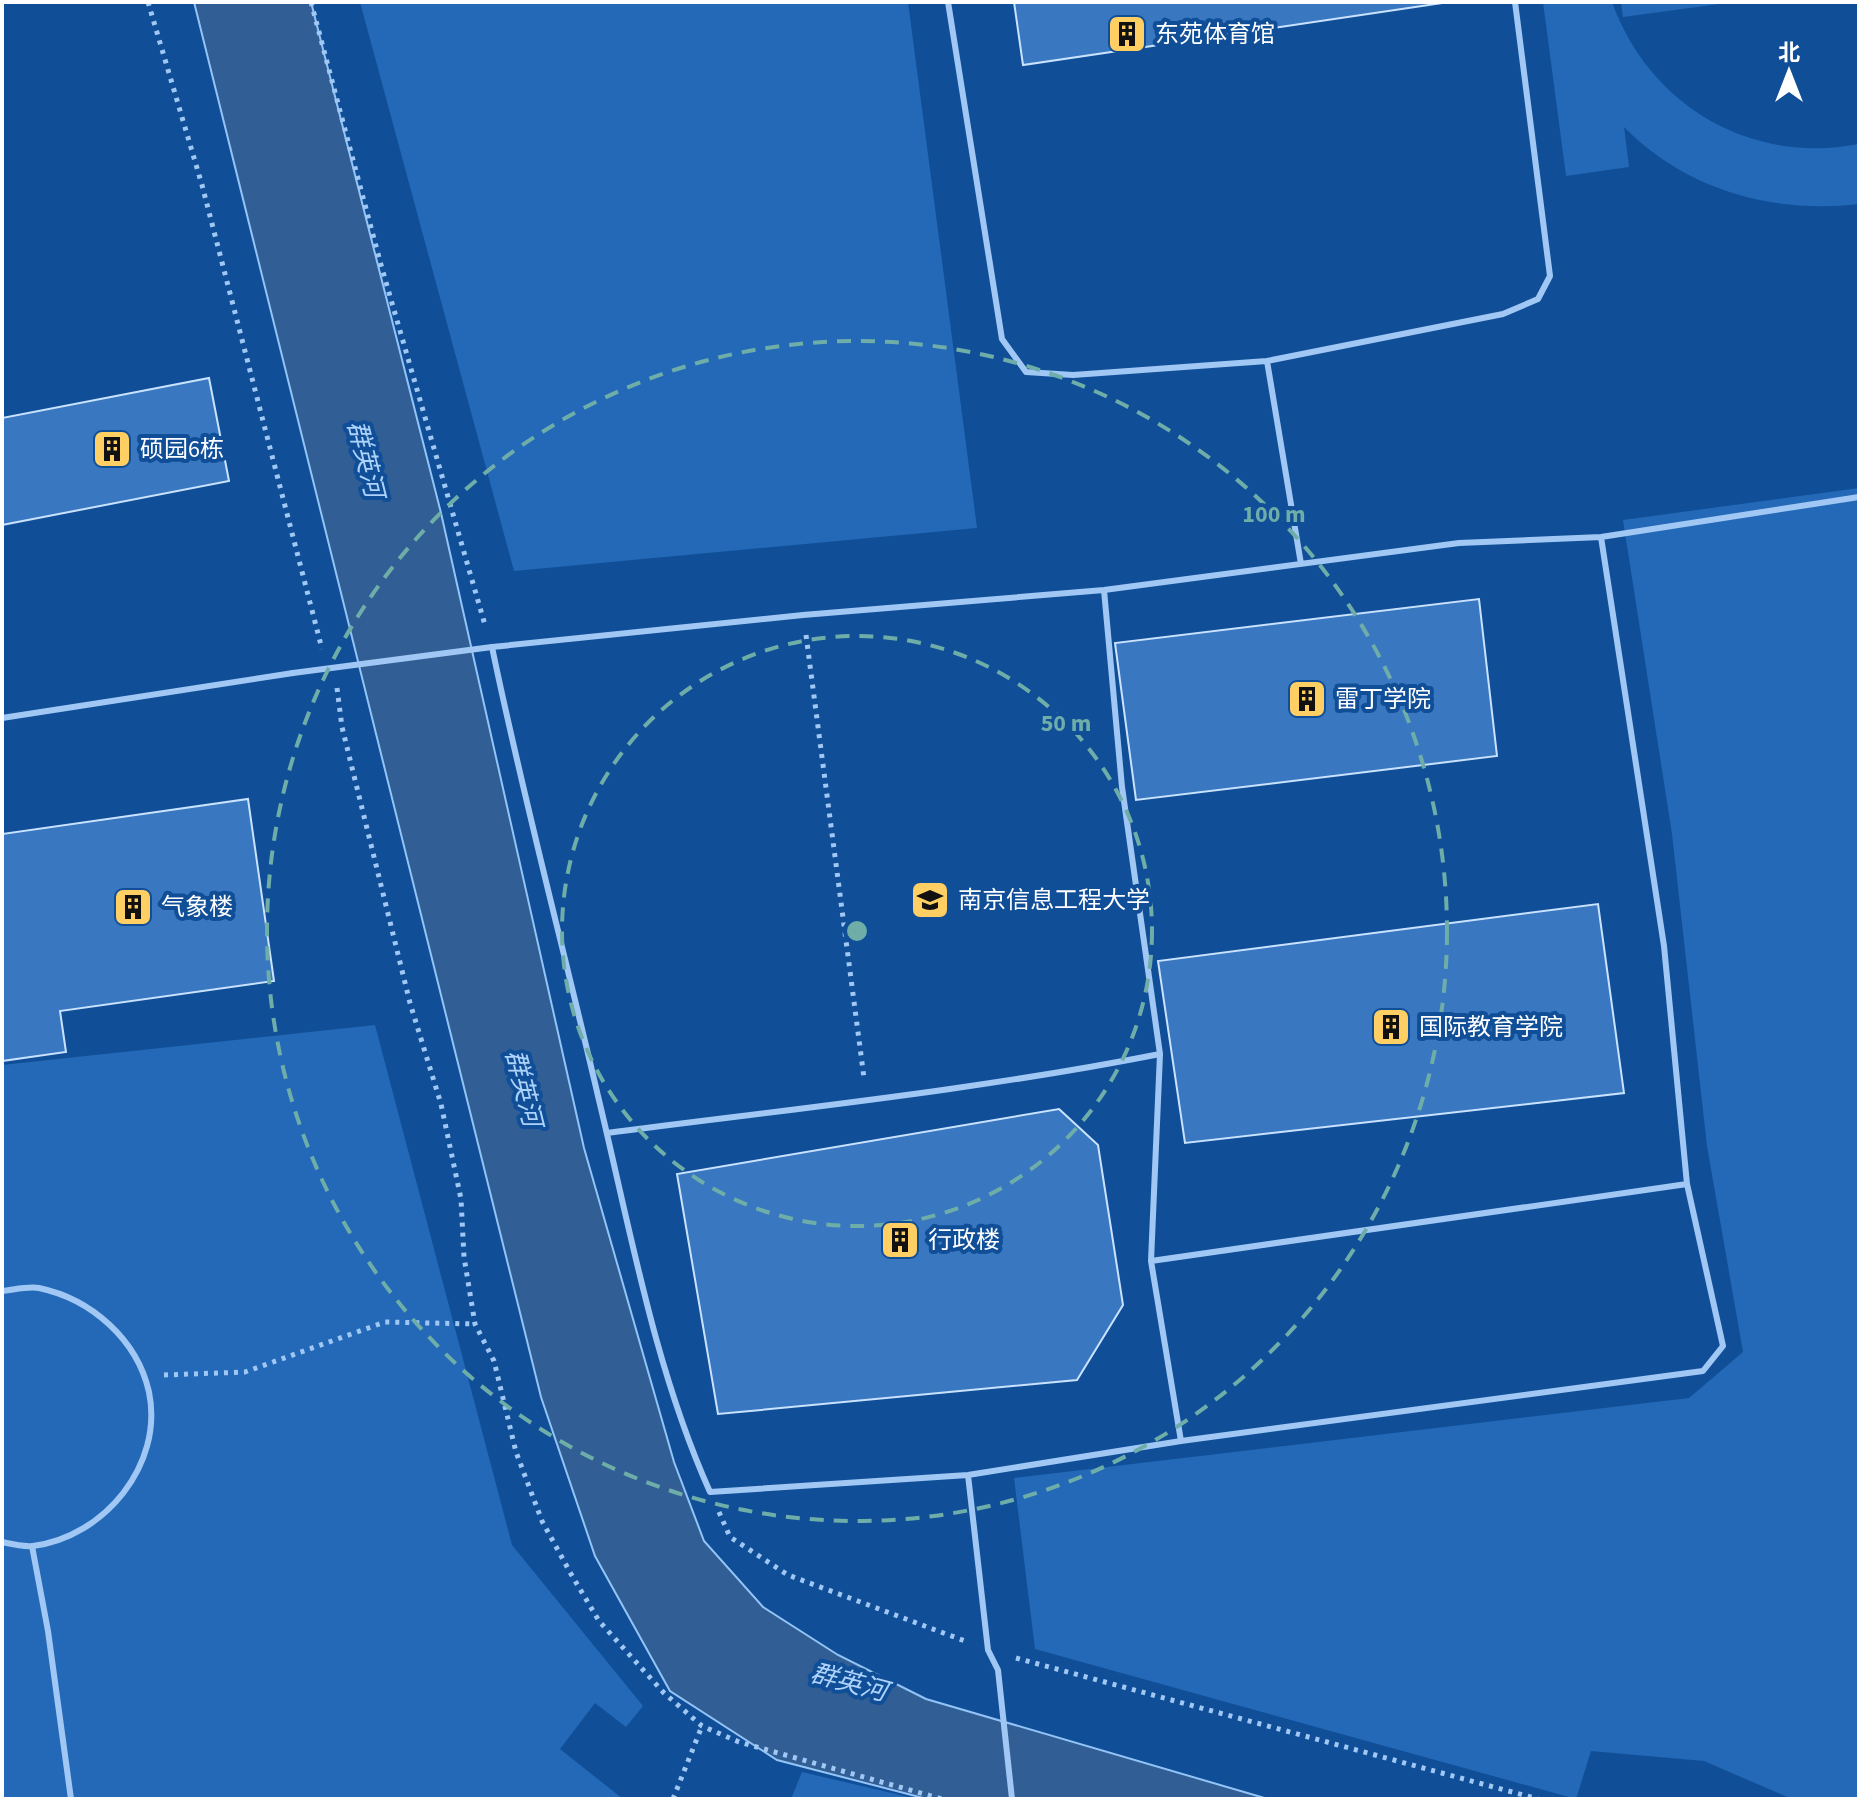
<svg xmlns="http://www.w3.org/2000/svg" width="1861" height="1801" font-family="'Source Sans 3','Noto Sans SC',sans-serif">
	<rect width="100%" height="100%" fill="#104f98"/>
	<!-- green -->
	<path fill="#2369b7" d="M360 2H908L977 528 514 571Z
		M1543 2H1612C1649 105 1750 165 1859 144V204C1772 214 1686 190 1624 127L1629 167 1566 176Z
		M1621 2H1734L1623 17Z
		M1859 488V1799H1792L1704 1761 1591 1751 1576 1799 1035 1649 1014 1478 1689 1398 1743 1352 1707 1146 1672 834 1623 520Z
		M375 1025 512 1545 643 1706 626 1727 595 1703 560 1749 623 1799H2V1065Z
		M802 1772 917 1799H791Z"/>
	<!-- water -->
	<path fill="#315e94" stroke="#93c4f7" stroke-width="2" d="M194 2H311L441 513 584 1148 674 1462 704 1541 763 1607 838 1655 926 1699 1268 1799H927L777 1760 670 1691 595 1556 541 1397Z"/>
	<!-- building -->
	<path fill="#3978c0" stroke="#c9e2fe" stroke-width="2" d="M1014 2H1449L1023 65Z
		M209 378 229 481 2 525V418Z
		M1479 599 1497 756 1136 800 1115 643Z
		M248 799 274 981 60 1011 66 1052 2 1061V834Z
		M1598 904 1624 1093 1185 1143 1158 961Z
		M1059 1109 1098 1145 1123 1305 1077 1380 718 1414 677 1174Z"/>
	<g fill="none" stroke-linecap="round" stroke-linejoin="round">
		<!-- path -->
		<path stroke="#a1c8f4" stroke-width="5" stroke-dasharray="4 6" stroke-linecap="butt" d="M148 2 202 185 322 649
			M311 2 381 265 485 625
			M806 635 864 1078
			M337 688 342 727 410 1003 441 1104 461 1199 464 1257 475 1324 494 1361 516 1452 542 1521 571 1574 599 1621 664 1693 702 1726 739 1742 942 1799
			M164 1375 245 1372 385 1322 475 1324
			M719 1512 730 1537 788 1575 965 1641
			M1016 1658 1538 1799
			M673 1799 702 1726"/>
		<!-- lane -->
		<path stroke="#a1c8f4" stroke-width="6" d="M948 2 1002 339 1026 372 1073 375 1267 361
			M1601 537 1664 946 1687 1184 1723 1346 1703 1371 1181 1441 968 1475 710 1492C654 1367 630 1228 598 1096 563 946 523 797 492 647L803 615 1104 590 1459 543 1601 537 1859 497
			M1301 564 1267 361 1503 314 1538 299 1550 276 1515 2
			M1104 590 1122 787 1160 1054 1151 1261 1181 1441
			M2 718 293 673
			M607 1133C792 1109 977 1090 1160 1054
			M1151 1261 1687 1184
			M2 1291C13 1290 28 1286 39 1288 91 1299 137 1339 149 1392 164 1465 104 1537 33 1546 23 1547 11 1544 2 1542
			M968 1475 988 1650 998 1670 1012 1799
			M32 1546 48 1631 71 1799"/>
		<!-- lane-bridge -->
		<path stroke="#a1c8f4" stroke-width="6" d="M293 673 492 647"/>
	</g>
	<!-- distance rings -->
	<g fill="none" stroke="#6fada8" stroke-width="4" stroke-dasharray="14 10">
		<circle cx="857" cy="931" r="295"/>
		<circle cx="857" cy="931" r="590"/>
	</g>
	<!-- icons -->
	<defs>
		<g id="building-square" transform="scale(2)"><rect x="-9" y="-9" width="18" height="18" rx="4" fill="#ffcf64" stroke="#104f98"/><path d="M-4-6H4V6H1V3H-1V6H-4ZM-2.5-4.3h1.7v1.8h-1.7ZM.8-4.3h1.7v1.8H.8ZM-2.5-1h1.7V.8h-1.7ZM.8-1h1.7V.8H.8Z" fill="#111"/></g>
		<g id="university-square" transform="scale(2)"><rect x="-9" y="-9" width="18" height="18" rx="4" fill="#ffcf64" stroke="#104f98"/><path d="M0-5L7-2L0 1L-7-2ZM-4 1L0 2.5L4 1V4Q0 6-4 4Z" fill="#111"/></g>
	</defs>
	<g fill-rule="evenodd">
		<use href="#building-square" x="1127" y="34"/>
		<use href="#building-square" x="112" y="449"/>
		<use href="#building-square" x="1307" y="699"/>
		<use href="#university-square" x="930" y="900"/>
		<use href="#building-square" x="133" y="907"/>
		<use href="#building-square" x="1391" y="1027"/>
		<use href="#building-square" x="900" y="1240"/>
	</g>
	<g text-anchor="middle" stroke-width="8" stroke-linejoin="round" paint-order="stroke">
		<!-- poi labels -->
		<g font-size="24" fill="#fff" stroke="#104f98" text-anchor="start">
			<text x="1155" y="42">东苑体育馆</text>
			<text x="140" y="457">硕园6栋</text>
			<text x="1335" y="707">雷丁学院</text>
			<text x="958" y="908">南京信息工程大学</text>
			<text x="161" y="915">气象楼</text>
			<text x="1419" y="1035">国际教育学院</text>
			<text x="928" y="1248">行政楼</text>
		</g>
		<!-- water labels -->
		<g font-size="26" font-style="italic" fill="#add3fb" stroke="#104f98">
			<text transform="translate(366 459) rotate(76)" y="9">群英河</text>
			<text transform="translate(524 1088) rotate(76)" y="9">群英河</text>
			<text transform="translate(849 1682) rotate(15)" y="9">群英河</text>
		</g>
	</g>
	<circle cx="857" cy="931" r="12" fill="#6fada8" stroke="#104f98" stroke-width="4"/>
	<g font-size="24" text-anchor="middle" font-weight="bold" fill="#6fada8" stroke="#104f98" stroke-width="8" stroke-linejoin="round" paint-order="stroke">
		<text x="1274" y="522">100 m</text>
		<text x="1066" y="731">50 m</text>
	</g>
	<!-- border -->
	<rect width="1861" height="1801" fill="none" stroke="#ffffff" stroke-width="8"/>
	<!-- north arrow -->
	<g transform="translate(1789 72)" stroke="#104f98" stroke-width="6" paint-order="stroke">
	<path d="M0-6L14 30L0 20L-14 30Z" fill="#ffffff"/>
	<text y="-12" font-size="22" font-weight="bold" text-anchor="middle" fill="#ffffff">北</text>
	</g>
</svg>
